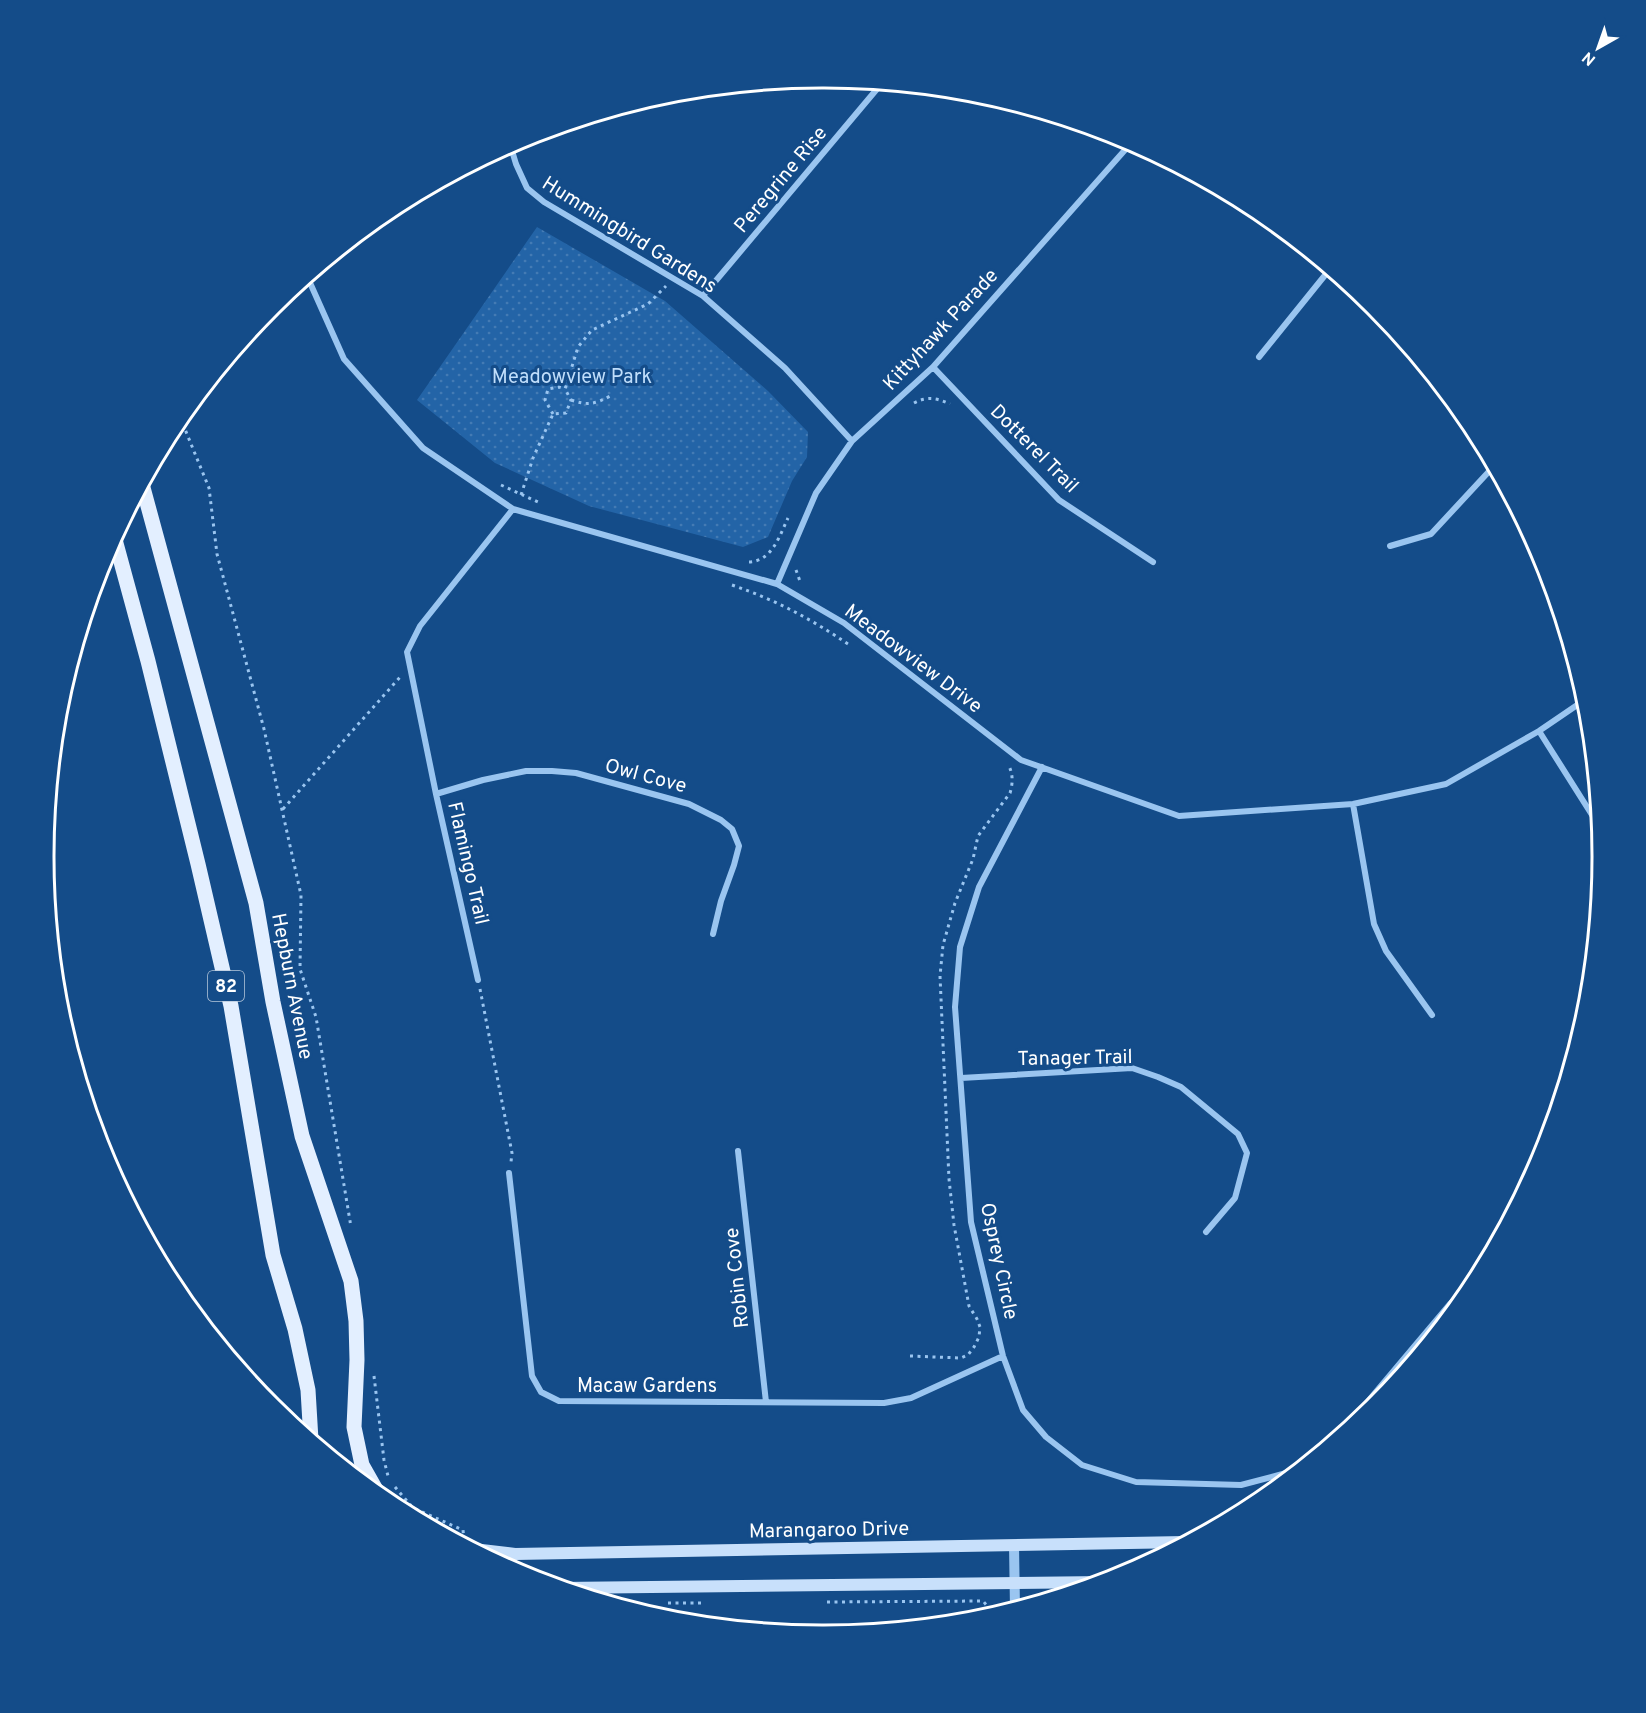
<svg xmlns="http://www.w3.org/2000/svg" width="1646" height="1713" font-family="Overpass,sans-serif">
	<defs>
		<pattern id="park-dots" width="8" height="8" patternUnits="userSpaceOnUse" patternTransform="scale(1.5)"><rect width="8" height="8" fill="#2364a7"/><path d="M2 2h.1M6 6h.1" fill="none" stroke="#447bb4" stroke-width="1.8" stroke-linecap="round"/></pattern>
	</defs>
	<rect width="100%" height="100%" fill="#144c89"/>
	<!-- park -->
	<path fill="url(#park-dots)" d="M537 227 665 301 768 391 808 432 807 457 792 481 768 537 743 547 589 506 495 463 417 400Z"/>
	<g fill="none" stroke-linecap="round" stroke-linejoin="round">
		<!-- path -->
		<path stroke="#9ac5f0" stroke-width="3" stroke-dasharray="3 4.5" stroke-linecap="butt" d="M571 400C588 406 596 404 612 395
			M914 403C927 396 937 398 950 404
			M553 414 545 400 548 389 559 387 565 389
			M180 417 209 488 217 554 264 729 301 895 300 969 316 1017 351 1227
			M501 485 538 502
			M521 495 533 458 553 414 566 413 571 400 565 389 578 347 592 330 648 304 666 286
			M749 562C772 561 779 537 788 518
			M796 570 801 584
			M732 585C778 601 811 619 851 646
			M283 809 401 676
			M480 989 512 1153 511 1162
			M910 1356 961 1358 968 1355 974 1347 979 1337 980 1327 977 1319 969 1306 954 1225 949 1179 940 976 943 945 955 903 973 859 978 836 1010 793C1013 783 1013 775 1009 766
			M374 1376 384 1460 388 1476
			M395 1487 413 1508 463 1530 464 1540
			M827 1602 983 1601 995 1615
			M668 1603H703"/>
		<!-- minor -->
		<path stroke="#9ac5f0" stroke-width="6" d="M510 144 516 164 527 188 544 202 703 296 785 368 852 441
			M307 276 344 359 423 448 513 509 777 584 844 623 1021 760 1179 816 1353 804 1446 784 1539 731 1586 699
			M703 296 882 83
			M1259 357 1330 269
			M933 367 1059 500 1153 562
			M1390 546 1431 534 1494 466
			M777 584 816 493 852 441 933 367 1132 142
			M1539 731 1599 826
			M1042 767 979 887 960 947 955 1007 971 1222 1003 1356 1023 1410 1046 1437 1082 1465 1136 1482 1241 1485 1290 1472 1321 1451
			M436 794 483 780 526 771H552L576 773 689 804 721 820 732 829 739 846 734 865 721 901 713 934
			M1353 804 1374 924 1386 951 1432 1015
			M478 980 436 794 407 652 420 626 513 509
			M961 1078 1132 1068 1158 1077 1181 1087 1238 1134 1247 1153 1235 1198 1206 1232
			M738 1151 766 1402
			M509 1173 532 1376 541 1392 559 1401 884 1403 911 1398 1003 1356
			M1338 1437 1450 1304 1477 1278"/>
		<!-- tertiary -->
		<path stroke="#9ac5f0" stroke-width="10" d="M1014 1545 1015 1609"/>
		<!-- secondary -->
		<path stroke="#c8e0fb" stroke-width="12" d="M473 1549 515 1554 1185 1542
			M561 1588 1104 1582"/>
		<!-- primary -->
		<path stroke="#e3efff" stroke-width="15" d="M142 484 256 903 273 1002 302 1136 351 1281 356 1321 357 1360 354 1427 362 1465 379 1495
			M114 536 148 661 198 864 231 1006 273 1255 295 1329 308 1390 311 1440"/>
	</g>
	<g text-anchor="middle" stroke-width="6" stroke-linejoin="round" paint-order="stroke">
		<!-- shield labels -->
		<rect fill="#144c89" stroke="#b8c9dc" stroke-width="1.5" x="208" y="971" width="36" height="30" rx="4.5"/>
		<g font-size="18" font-weight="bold" fill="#fff">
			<text x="226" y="992">82</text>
		</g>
		<!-- street labels -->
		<g font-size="20" fill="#fff" stroke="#144c89">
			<text transform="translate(780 179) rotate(-50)" y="7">Peregrine Rise</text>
			<text transform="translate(630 234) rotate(32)" y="7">Hummingbird Gardens</text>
			<text transform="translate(940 329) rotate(-47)" y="7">Kittyhawk Parade</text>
			<text transform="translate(1035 448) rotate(45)" y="7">Dotterel Trail</text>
			<text transform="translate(914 658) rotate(37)" y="7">Meadowview Drive</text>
			<text transform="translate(646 775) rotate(15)" y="7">Owl Cove</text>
			<text transform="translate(469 863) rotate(77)" y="7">Flamingo Trail</text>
			<text transform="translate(293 986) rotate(79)" y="7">Hepburn Avenue</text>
			<text transform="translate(1075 1057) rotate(-1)" y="7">Tanager Trail</text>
			<text transform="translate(1000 1261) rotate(78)" y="7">Osprey Circle</text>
			<text transform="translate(736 1278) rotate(-96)" y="7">Robin Cove</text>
			<text x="647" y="1392">Macaw Gardens</text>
			<text transform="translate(829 1529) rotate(-1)" y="7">Marangaroo Drive</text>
		</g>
		<!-- park labels -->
		<g font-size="20" fill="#c0defb" stroke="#144c89">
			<text x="572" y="383">Meadowview Park</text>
		</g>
	</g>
	<!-- crop -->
	<path d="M0 0H1646V1713H0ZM822 88H824A768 768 0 0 1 1592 856V857A768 768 0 0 1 824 1625H822A768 768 0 0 1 54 857V856A768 768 0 0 1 822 88Z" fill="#144c89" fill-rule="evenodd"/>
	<path fill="none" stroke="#fff" stroke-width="3" d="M822 88H824A768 768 0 0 1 1592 856V857A768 768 0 0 1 824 1625H822A768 768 0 0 1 54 857V856A768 768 0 0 1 822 88Z"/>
	<!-- north arrow -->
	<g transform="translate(1598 48) rotate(220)" stroke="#144c89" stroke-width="4.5" paint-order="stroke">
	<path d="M0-4.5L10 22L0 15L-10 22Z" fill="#ffffff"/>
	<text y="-9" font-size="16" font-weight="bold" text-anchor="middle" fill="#ffffff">N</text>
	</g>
</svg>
